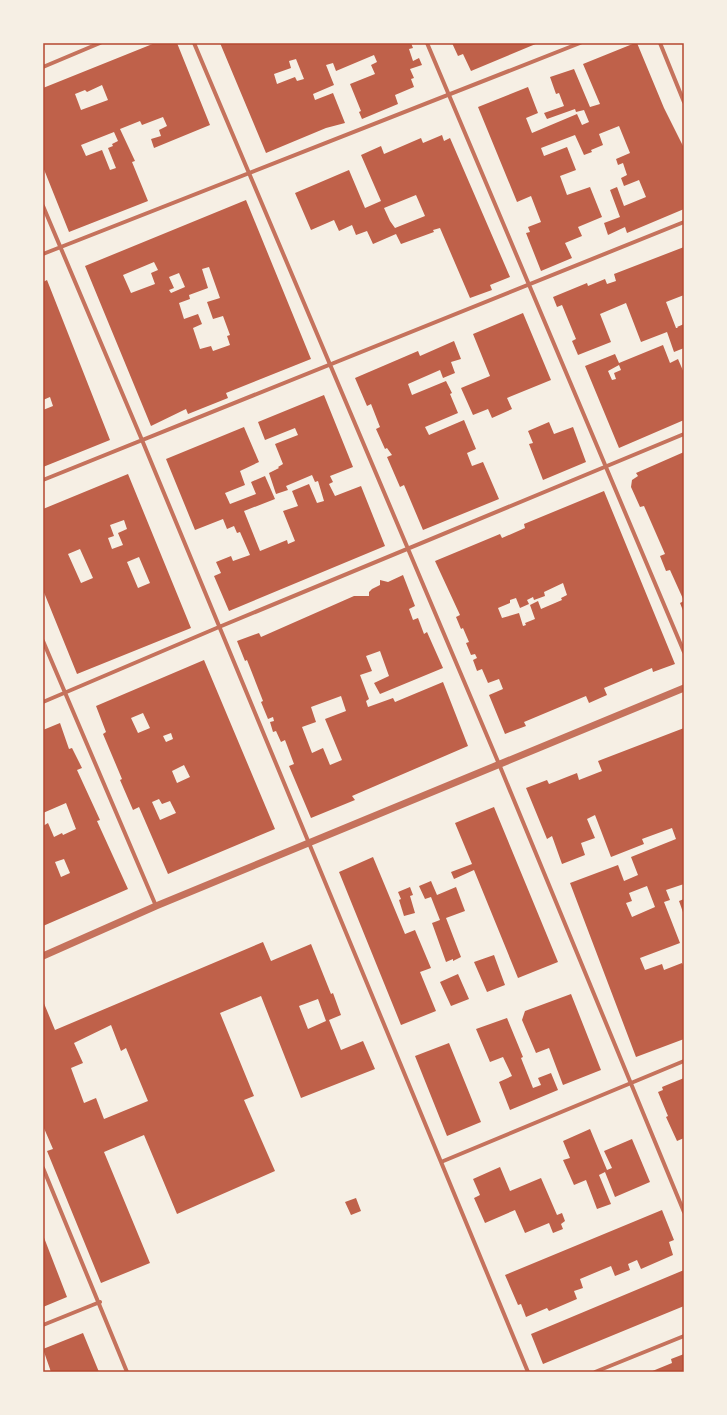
<svg xmlns="http://www.w3.org/2000/svg" width="727" height="1415" font-family="'Archivo Narrow',sans-serif">
	<rect width="100%" height="100%" fill="#f6efe4"/>
	<!-- building -->
	<path fill="#bf614a" fill-rule="evenodd" d="M155 43H177L210 125 154 148 151 139 161 136 159 130 167 126 163 117 142 125 140 121 120 129 135 161 132 162 148 201 69 232 43 167V88ZM102 85 108 100 81 110 75 94 85 90 87 92ZM114 132 118 141 112 144 113 146 108 148 116 168 110 170 102 150 86 156 81 145Z
		M220 43H411L413 48 409 49 413 61 419 58 422 65 410 69 414 78 411 79 414 87 395 95 398 104 362 119 359 112 361 111 350 84 375 74 371 65 377 62 374 55 336 71 333 63 326 65 334 85 313 94 315 100 333 93 345 123 326 128 266 153ZM296 59 304 79 297 81 295 77 277 84 274 74 291 68 289 61Z
		M452 43H538L471 71 463 54 458 56Z
		M635 43H637L664 108 684 148V209L627 233 625 227 608 235 604 223 620 217 610 190 617 187 624 206 646 197 639 180 624 186 621 178 627 175 623 163 618 165 616 159 630 153 619 126 599 134 603 145 591 150 592 152 584 155 575 135 541 148 544 156 567 147 576 170 560 176 567 195 590 187 602 217 578 227 582 236 565 243 572 258 541 271 526 233 530 232 528 227 541 222 531 196 517 202 478 107 528 87 538 113 526 118 532 133 577 114 582 125 589 122 584 110 576 112 575 109 547 119 544 113 564 106 559 93 556 94 550 77 574 69 590 107 600 104 583 64Z
		M442 135 444 141 450 138 510 277 490 285 492 290 470 298 440 228 433 230 434 232 401 244 396 234 373 244 367 231 356 235 352 225 339 231 334 220 311 230 295 193 349 170 365 208 381 201 361 155 381 146 384 154 421 138 423 143ZM416 195 425 216 395 228 390 221 384 208Z
		M246 200 311 359 226 393 228 398 188 414 186 409 151 426 85 266ZM154 262 158 270 151 273 155 284 131 293 123 275ZM209 267 220 298 207 302 213 319 223 316 230 335 227 336 230 345 213 351 211 346 200 349 193 328 202 324 198 314 184 319 179 303 190 299 189 295 208 288 202 269ZM179 273 185 287 171 293 169 290 174 288 169 277Z
		M684 247V295L666 302 676 328H678L677 327 684 324V348L674 352 667 332 641 342 626 303 600 314 611 342 578 355 572 341 576 339 562 305 557 307 553 297 587 283 588 286 605 279 607 284 616 281 614 274Z
		M47 280 110 440 43 467V410L53 406 50 397 43 400V282Z
		M523 313 551 380 507 398 512 409 492 418 488 409 473 415 461 388 490 376 473 334Z
		M454 341 461 359 451 362 455 373 443 378 440 370 408 384 412 395 446 381 452 393 450 394 458 413 425 427 429 435 464 420 476 449 467 453 472 466 483 462 499 499 423 530 404 485 400 487 387 457 392 455 387 448 385 449 376 429 380 427 371 404 367 406 355 378 418 351 420 356Z
		M663 345 670 363 678 359 684 373V420L619 448 585 366 615 354 619 363ZM619 365 621 370 614 373 616 379 612 380 608 371Z
		M324 395 353 467 330 476 333 482 329 484 335 496 361 486 385 546 229 611 214 576 221 573 216 562 231 556 233 561 250 555 240 532 237 533 234 526 227 529 223 519 195 530 166 459 244 427 259 462 240 471 245 485 225 493 230 504 256 494 251 482 265 476 275 499 244 511 260 551 287 540 288 544 295 541 283 511 298 506 292 491 309 484 317 503 324 501 318 481 315 482 312 475 286 486 288 490 276 494 269 473 279 468 278 467 283 464 275 444 298 435 295 428 265 440 258 422Z
		M549 422 554 434 573 427 586 462 543 480 529 444 533 443 528 431Z
		M684 452V613L680 603 684 601 670 570 666 571 660 556 665 554 644 506 640 507 631 487 632 480 638 476 636 473Z
		M128 474 191 628 77 674 43 590V509ZM124 520 127 529 118 533 123 545 112 549 108 538 114 536 110 525ZM80 549 93 578 81 583 68 554ZM139 557 150 583 138 588 127 562Z
		M604 491 675 664 653 672 652 668 604 688 607 695 589 703 586 696 524 722 526 726 505 734 489 695 503 689 499 679 488 683 482 669 477 671 473 660 477 658 475 654 471 655 466 643 469 642 463 628 461 629 456 617 460 615 435 561 500 534 502 538 525 528 524 524ZM563 583 567 595 561 598 562 600 541 609 538 601 530 605 535 619 525 623 526 625 523 626 519 613 502 618 498 608 510 603V600L516 598 520 608 529 604 527 600 533 597 534 600 545 596 544 592Z
		M403 575 415 606 409 609 413 620 418 618 424 634 427 632 443 668 380 694 374 683 389 676 380 651 366 656 372 671 360 675 369 699 366 701 368 707 393 698 395 702 443 682 468 746 352 796 355 800 311 818 289 766 294 764 285 740 281 742 276 731 273 732 270 722 274 721 273 717 268 719 261 702 263 701 247 660 245 661 237 641 259 633 261 637 354 596H369V592L372 589 380 585V580L388 582ZM341 696 346 711 325 719 342 760 330 765 323 748 312 753 302 727 316 722 311 707Z
		M204 660 275 829 168 874 139 807 133 810 120 780 122 779 103 734 106 732 96 706ZM143 713 150 728 138 733 131 718ZM171 733 173 739 166 742 163 736ZM184 765 190 777 177 783 172 771ZM159 799 162 804 170 801 176 813 160 820 152 802Z
		M60 723 69 749 72 748 82 768 77 770 100 820 97 821 128 889 43 926V826L48 823 54 837 62 833 63 835 76 829 66 803 43 813V730ZM64 859 70 873 61 877 55 862Z
		M684 728V884L666 890 670 900 664 902 680 943 640 958 645 970 662 964 664 970 682 963 684 967V1039L636 1057 570 883 618 865 624 881 638 875 631 857 676 839 672 828 642 839 644 844 611 857 595 815 587 819 595 838 581 843 585 855 562 864 552 836 547 839 526 788 547 780 549 784 577 773 579 780 602 771 598 761ZM647 886 655 907 632 917 626 903 632 901 629 893Z
		M494 807 558 962 518 978 474 870 454 879 451 872 472 864 455 823Z
		M373 857 405 934 415 930 431 968 420 972 436 1011 401 1025 339 872Z
		M431 881 437 895 456 887 465 911 446 918 461 957 453 961V959L446 962 432 923 440 920 431 897 425 899 419 886Z
		M410 887 413 895 410 896 415 913 404 916 399 900 401 899 398 892Z
		M684 899V915L679 901Z
		M263 942 271 961 311 944 331 994 333 993 341 1015 329 1020 341 1050 363 1041 375 1069 301 1098 261 996 220 1013 254 1096 244 1100 275 1171 177 1214 144 1135 104 1152 150 1263 101 1283 47 1151 53 1149 43 1126V1001L55 1030ZM318 999 326 1021 308 1029 299 1006ZM111 1025 121 1051 126 1048 148 1101 104 1119 96 1098 84 1103 71 1068 83 1063 74 1043Z
		M494 955 505 985 487 992 474 962Z
		M458 974 469 999 451 1006 440 982Z
		M571 994 601 1070 563 1085 549 1048 536 1053 522 1020 525 1011Z
		M507 1018 523 1057 521 1058 533 1088 541 1085 538 1078 551 1073 558 1090 510 1110 499 1082 512 1076 503 1057 490 1062 476 1029Z
		M449 1043 481 1122 447 1136 415 1056Z
		M684 1078V1138L677 1141 666 1117 668 1116 658 1092 663 1090 662 1087Z
		M590 1129 607 1170 612 1168 604 1151 632 1139 650 1182 615 1197 605 1172 599 1175 611 1204 597 1209 586 1180 574 1185 563 1160 570 1158 563 1141Z
		M500 1167 510 1191 541 1178 557 1215 562 1213 565 1221 561 1224 563 1229 553 1233 549 1223 525 1233 515 1210 485 1223 474 1198 480 1195 473 1179Z
		M356 1198 361 1211 351 1215 345 1202Z
		M662 1210 674 1240 669 1242 673 1255 641 1269 637 1260 628 1264 630 1270 615 1276 611 1266 580 1279 583 1288 574 1291 577 1299 549 1311 547 1308 526 1317 521 1304 518 1305 505 1275Z
		M43 1235 67 1297 43 1307Z
		M684 1270V1306L543 1364 531 1334Z
		M83 1333 99 1372H51L43 1349Z
		M684 1354V1372H650L672 1363 671 1359Z"/>
	<g fill="none" stroke-linecap="round" stroke-linejoin="round">
		<!-- minor -->
		<path stroke="#c5725c" stroke-width="4" d="M194 43 499 764 684 1212
			M427 43 684 652
			M660 43 684 102
			M43 67 100 43
			M43 206 142 440 528 1372
			M43 254 580 43
			M43 480 684 222
			M43 641 156 906
			M43 702 219 627 684 434
			M441 1162 684 1061
			M43 1168 127 1372
			M43 1325 100 1302
			M595 1372 684 1336"/>
		<!-- tertiary -->
		<path stroke="#c5725c" stroke-width="7" d="M43 956 156 906 684 688"/>
	</g>
	<!-- border -->
	<rect width="727" height="1415" fill="none" stroke="#f6efe4" stroke-width="88"/>
	<rect x="44" y="44" width="639" height="1327" fill="none" stroke="#b5482f" stroke-width="1.5"/>
</svg>
